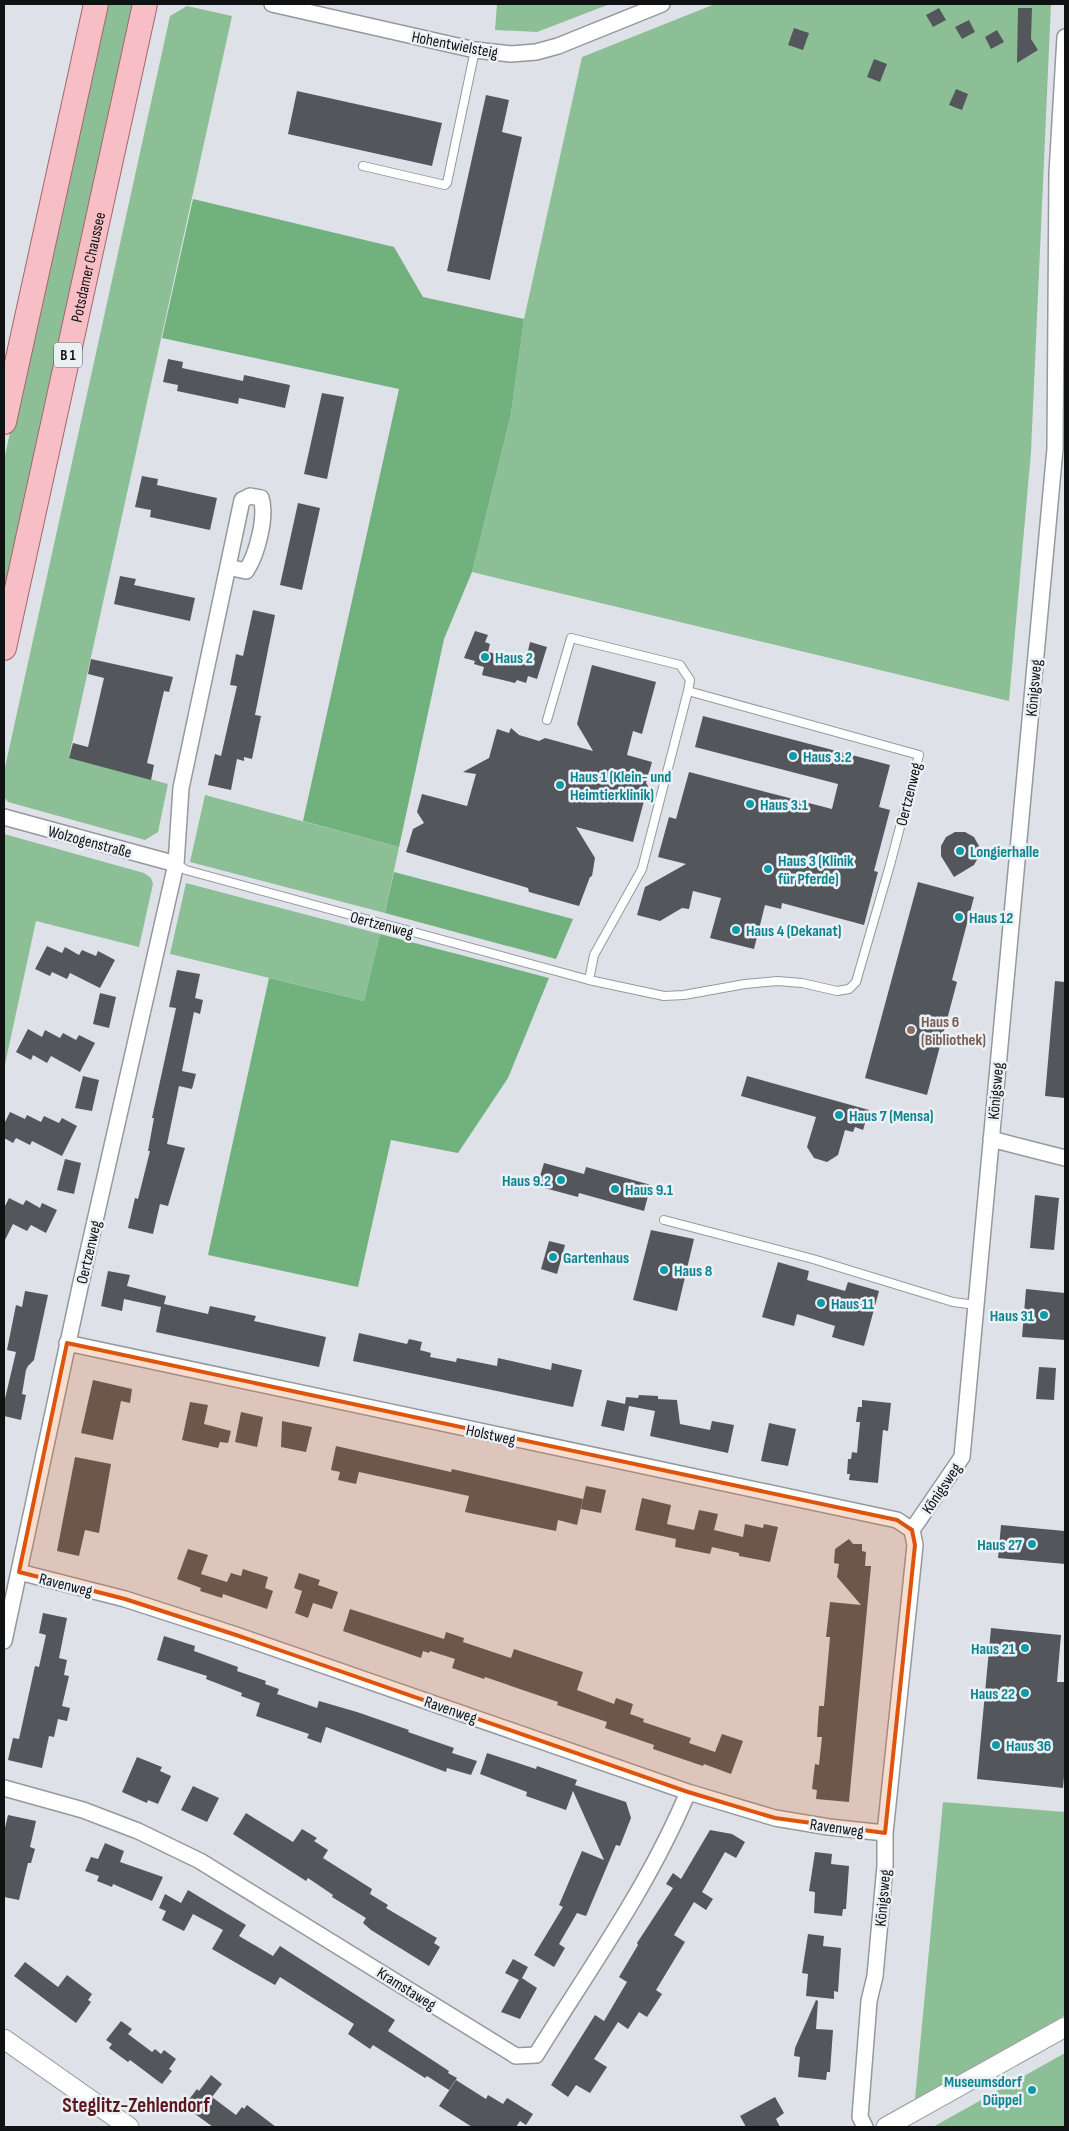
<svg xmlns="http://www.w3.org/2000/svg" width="1069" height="2131" font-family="'Sofia Sans Condensed',sans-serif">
	<rect width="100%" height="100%" fill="#dee2e8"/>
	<!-- green -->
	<path fill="#8dbf96" d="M104 4H137L4 608V460Z
		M497 4H610L537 32 495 30Z
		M715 4H1051L1031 452 1009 701 472 572 511 414 524 319 582 57Z
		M187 6 232 16 69 757 168 784 158 832 145 840 8 802 4 797V772L170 16Z
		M205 795 399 847 385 913 190 862Z
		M4 834 144 873 151 878 153 884 139 947 36 921 4 1069Z
		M186 883 380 934 364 1001 170 954Z
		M943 1802 1065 1812V2015L915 2099Z
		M1065 2053V2127H933Z"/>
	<!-- forest -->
	<path fill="#71b17e" d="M193 199 394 247 423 297 524 319 511 414 472 572 444 639 399 847 303 821 399 389 162 338Z
		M394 872 573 919 556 959 385 913Z
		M380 934 549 978 508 1078 458 1153 391 1140 358 1287 208 1255 269 978 364 1001Z"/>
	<!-- building -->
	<path fill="#53575c" d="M939 8 946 20 933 27 926 15Z
		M1018 8H1032L1031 39 1038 50 1017 63Z
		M969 20 975 32 962 39 955 27Z
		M794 28 809 33 803 50 788 45Z
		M997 30 1004 42 991 49 985 37Z
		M874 59 887 64 880 82 867 77Z
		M956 89 968 94 962 110 949 105Z
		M297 91 442 123 432 166 288 134Z
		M486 95 509 100 502 132 522 137 490 280 447 271Z
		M168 359 183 362 182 368 243 381 244 375 290 385 285 408 239 398 238 404 177 391 178 385 163 382Z
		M322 393 344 397 327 479 304 474Z
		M142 476 158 479 157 485 217 498 210 530 150 517 151 510 135 507Z
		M298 503 320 508 302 590 280 585Z
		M120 576 136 579 134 585 195 598 190 621 114 604Z
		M253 610 275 615 255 715 261 716 252 759 244 757V761L237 759 231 790 208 785 215 754 221 756 237 686 230 685 236 654 243 656Z
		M475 631 488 635 485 642 490 644 488 652 521 660 522 654 527 655 530 642 547 647 537 679 528 676 526 683 517 680 515 683 482 675 484 667 474 664 475 661 464 658Z
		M91 659 173 677 169 692 164 691 147 763 154 765 151 780 69 758 73 743 88 747 104 678 88 674Z
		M592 665 656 682 642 734 633 731 627 755 652 762 646 783 648 786 633 842 576 827 595 858 592 876 590 877 579 906 529 892 528 888 406 852 413 829 424 823 417 812 422 794 467 806 476 774 463 772 489 758 497 729 509 733 511 728 519 735 539 741 545 738 593 751 577 724Z
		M703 716 890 765 879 807 890 810 874 871 878 872 864 925 782 903 781 909 765 905 754 949 710 938 721 898 693 891 689 909 682 908 660 921 637 915 645 887 686 864 658 857 669 817 676 819 689 772 832 809 838 784 695 747Z
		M955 832H965L974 837 979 846V856L974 865 954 877 941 856V846L946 837Z
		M918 882 974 897 952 980 957 982 927 1095 865 1078Z
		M47 946 62 953 65 947 79 955 82 950 96 956 98 951 115 960 100 988 70 973 67 979 52 972 50 976 35 969Z
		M177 970 200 974 195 998 203 1000 200 1014 194 1012 182 1071 196 1074 192 1089 179 1086 167 1144 185 1148 168 1206 160 1204 153 1234 128 1228 135 1198 138 1199 150 1151H148L154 1118H152L176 1008 169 1007Z
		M1055 981 1065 982V1098L1045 1096Z
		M100 993 116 997 109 1028 93 1024Z
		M28 1029 42 1037 45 1030 60 1038 63 1033 76 1040 79 1035 95 1043 80 1072 51 1056 47 1063 33 1055 31 1060 16 1052Z
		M83 1076 99 1080 92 1111 75 1108Z
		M747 1076 869 1110 863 1130 855 1127 853 1132 845 1130 838 1155 827 1162 814 1158 807 1147 816 1117 741 1096Z
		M10 1112 25 1119 27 1115 41 1122 44 1116 59 1123 62 1118 77 1126 62 1156 32 1141 30 1145 16 1138 13 1143 4 1138V1124Z
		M65 1159 81 1163 74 1194 57 1190Z
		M544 1163 584 1174 586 1167 651 1185 644 1211 579 1193 578 1197 537 1186Z
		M1035 1195 1059 1198 1054 1250 1030 1248Z
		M9 1198 23 1205 26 1200 40 1208 42 1203 57 1210 46 1233 31 1225 27 1231 13 1224 4 1242V1208Z
		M651 1230 694 1239 677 1311 633 1300Z
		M549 1241 565 1245 557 1274 541 1269Z
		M778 1262 809 1271 807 1280 845 1291 848 1282 879 1291 864 1346 832 1337 835 1326 797 1314 794 1326 762 1317Z
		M108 1271 130 1275 127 1286 166 1296 164 1304 208 1314 210 1306 256 1316 254 1321 326 1337 319 1367 156 1332 161 1307 124 1299 122 1311 101 1306Z
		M1026 1289 1065 1293V1340L1022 1337Z
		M25 1291 48 1295 34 1360 28 1366 26 1370 22 1394 26 1395 21 1420 4 1416V1403L16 1352 7 1350 16 1305 22 1307Z
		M359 1333 407 1344 409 1339 422 1342 420 1350 431 1353 430 1357 456 1362 457 1358 497 1366 498 1358 551 1370 552 1363 582 1370 573 1407 353 1361Z
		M1039 1367 1056 1368 1054 1400 1036 1399Z
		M93 1380 132 1389 130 1403 121 1401 113 1440 81 1433Z
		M639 1395 658 1396V1399L677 1400 680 1424 710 1430 712 1421 734 1425 728 1453 650 1436 655 1411 629 1406 624 1431 601 1426 607 1400 625 1404 626 1397 638 1398Z
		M862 1400 891 1403 888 1431 883 1430 878 1483 849 1480 850 1474H847L848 1459H851L852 1452 857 1453 860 1422H856L858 1407H862Z
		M190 1402 208 1405 204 1424 231 1431 228 1443 220 1442 218 1448 182 1440Z
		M241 1412 263 1417 257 1447 235 1442Z
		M282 1421 312 1427 306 1452 281 1447Z
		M769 1423 796 1429 788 1466 761 1461Z
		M336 1446 451 1472 452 1469 583 1499 577 1525 558 1520 556 1531 465 1512 469 1496 359 1472 356 1484 338 1480 340 1472 331 1470Z
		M75 1457 111 1464 99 1533 85 1530 79 1556 57 1551Z
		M586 1486 606 1490 601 1513 581 1509Z
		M642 1498 671 1505 667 1524 694 1530 699 1510 718 1514 714 1530 743 1537 745 1524 763 1528 764 1524 778 1527 770 1562 739 1556V1553L712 1547 710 1554 675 1547 676 1539 635 1530Z
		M1001 1525 1065 1531V1564L998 1558Z
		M849 1539 853 1544H862V1551L866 1552 865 1566H871L849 1802 816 1799 817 1790 812 1789 815 1764 819 1765 822 1737H817L819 1706H824L830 1637H826L830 1602 861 1605 837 1577 839 1564 834 1563 835 1549Z
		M188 1549 208 1555 201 1574 227 1582 231 1573 241 1576 243 1569 268 1577 265 1588 273 1591 267 1609 223 1594 222 1598 200 1591 201 1588 177 1579Z
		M299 1573 320 1580 318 1585 338 1592 332 1609 313 1603 308 1618 295 1613 302 1591 294 1588Z
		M350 1609 444 1639 446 1632 464 1638 463 1642 511 1658 514 1649 583 1672 577 1690 614 1704 616 1698 633 1704 630 1714 644 1719 643 1722 691 1738 689 1743 715 1752 722 1734 743 1741 731 1774 704 1764 703 1766 653 1749 654 1745 605 1728 607 1722 557 1705 558 1702 485 1677 484 1679 452 1668 455 1659 430 1651 429 1653 423 1651 421 1658 343 1631Z
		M43 1613 67 1618 59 1658 67 1660 64 1675 69 1676 62 1706 70 1708 67 1721 58 1719 54 1737 49 1736 42 1768 8 1760 13 1738 19 1739 35 1666 39 1667 46 1635 39 1633Z
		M991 1628 1061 1635 1057 1682H1065V1765L1063 1788 977 1779Z
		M164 1636 195 1646 194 1651 238 1667 237 1671 266 1681 265 1684 279 1689 277 1694 317 1708 319 1701 357 1712 409 1730 408 1732 454 1748 452 1753 477 1761 471 1775 447 1768 446 1772 326 1727 321 1743 307 1738 309 1734 256 1716 260 1703 241 1696 242 1693 206 1679 207 1676 157 1660Z
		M487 1753 536 1769 537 1766 577 1780 575 1785 626 1802 631 1818 620 1846 616 1845 586 1916 577 1913 559 1944 565 1948 554 1967 534 1955 563 1907 559 1905 582 1851 604 1860 573 1791 566 1810 526 1796 527 1792 480 1774Z
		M137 1757 162 1767 160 1771 171 1776 158 1804 148 1800 147 1803 122 1792Z
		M193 1786 219 1798 207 1822 181 1810Z
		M246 1813 293 1842 302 1829 317 1838 314 1841 328 1850 323 1858 372 1889 370 1894 388 1905 386 1908 437 1938 434 1943 440 1947 429 1966 371 1930 363 1923 366 1918 332 1897 333 1895 308 1878 306 1881 233 1834Z
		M8 1815 36 1821 30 1847 35 1849 31 1863H28L19 1900 4 1897V1832Z
		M710 1830 732 1834 745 1842 736 1858 725 1852 702 1892 713 1899 706 1910 694 1902 674 1935 685 1942 656 1990 662 1994 647 2017 639 2012 628 2029 618 2022 594 2059 607 2067 590 2093 576 2085 568 2097 551 2085 595 2015 604 2021 627 1982 619 1977 638 1945 637 1943 673 1888 666 1884 673 1873 681 1879Z
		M105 1843 124 1851 120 1862 163 1877 152 1901 113 1884 112 1887 97 1881 99 1876 85 1871 91 1857 98 1859Z
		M815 1852 832 1854 831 1864 849 1866 846 1909H843L842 1916 814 1913 815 1892 809 1891Z
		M188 1890 246 1925 239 1936 273 1956 280 1946 395 2020 388 2031 449 2071 448 2073 457 2078 449 2090 427 2076 425 2078 373 2045 370 2049 348 2034 354 2024 280 1977 275 1985 212 1949 223 1930 193 1914 184 1931 162 1920 166 1911 159 1908 165 1894 181 1903Z
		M808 1934 824 1936 823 1946 841 1948 838 1992 834 1991V1999L806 1996 808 1974 802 1973Z
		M513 1959 528 1967 522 1978 537 1988 520 2019 501 2012 519 1980 505 1973Z
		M25 1962 58 1987 67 1975 92 1994 88 2000 91 2002 76 2023 14 1976Z
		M816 2000 818 2001 816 2029 833 2030 830 2072H827L826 2080 798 2077 800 2057 794 2056 795 2048Z
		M121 2021 132 2029 128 2034 152 2052 155 2049 161 2054 164 2050 176 2059 169 2069 172 2071 162 2084 130 2060 128 2062 109 2048 112 2044 106 2040Z
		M211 2075 222 2084 212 2097 236 2115 242 2107 244 2109 247 2105 276 2127H213L184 2106 197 2089 199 2091Z
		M456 2080 486 2099 488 2095 503 2104 507 2098 533 2114 526 2125 520 2121 516 2127H472L439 2106Z
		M775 2097 784 2113 776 2119 780 2127H746L740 2116Z"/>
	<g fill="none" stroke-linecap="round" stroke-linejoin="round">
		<!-- service casing -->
		<g stroke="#94999d" stroke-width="10">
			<path id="service" d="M363 166 445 185 447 183 475 50
				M547 720 571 638 680 665 690 680 688 691
				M176 864 186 870 589 980 664 996 684 995 745 984 777 981 802 983 837 991 849 989 856 982 890 865 919 755 688 691 642 869 594 955 589 980
				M664 1220 813 1259 953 1302 976 1305"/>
		</g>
		<!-- minor casing -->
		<g stroke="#94999d" stroke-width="18">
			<path id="minor" d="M272 4 475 50 511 54 536 52 558 46 662 4
				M4 817 176 864
				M991 1139 1065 1158
				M67 1343 897 1520 912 1530
				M19 1572 125 1599 236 1635 688 1792 775 1818 829 1827 885 1833
				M4 1641 80 1287 176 864 181 788 242 500 250 496 261 498C267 516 257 555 246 571L228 567
				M4 1788 83 1810 138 1831 200 1861 516 2056 536 2055C589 1969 649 1886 688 1792
				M865 2127 860 2117 869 2001 875 1976 885 1866V1833L911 1584 915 1545 912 1530 962 1457 1055 449 1057 173 1065 37"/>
		</g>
		<!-- tertiary casing -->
		<g stroke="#94999d" stroke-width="21">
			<path id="tertiary" d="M4 2039 129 2127
				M886 2127 1065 2027"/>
		</g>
		<!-- primary casing -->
		<g stroke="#a3666e" stroke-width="26">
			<g id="primary">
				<path d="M4 422 96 4"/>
				<path id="s1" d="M4 648 145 4"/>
			</g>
		</g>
		<!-- service -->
		<use href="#service" stroke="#fff" stroke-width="8"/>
		<!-- minor -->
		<use href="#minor" stroke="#fff" stroke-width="15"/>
		<!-- tertiary -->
		<use href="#tertiary" stroke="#fff" stroke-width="19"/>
		<!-- primary -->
		<use href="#primary" stroke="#f8bec5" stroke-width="24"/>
	</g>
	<!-- marked area -->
	<path fill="#dd550c" fill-opacity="0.2" stroke="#dd550c" stroke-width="4" stroke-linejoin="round" d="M67 1343 897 1520 912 1530 915 1545 885 1833 775 1818 688 1792 236 1635 125 1599 19 1572Z"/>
	<!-- markers -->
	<g fill="#0f9aa8" stroke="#ebf0f5" stroke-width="2">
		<circle cx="485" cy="657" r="5"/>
		<circle cx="793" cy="756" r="5"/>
		<circle cx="560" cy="785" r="5"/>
		<circle cx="750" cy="804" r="5"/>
		<circle cx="960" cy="851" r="5"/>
		<circle cx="768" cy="869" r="5"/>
		<circle cx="959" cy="917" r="5"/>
		<circle cx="736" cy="930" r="5"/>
		<circle cx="839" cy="1115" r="5"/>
		<circle cx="561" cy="1180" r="5"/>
		<circle cx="615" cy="1189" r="5"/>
		<circle cx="553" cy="1257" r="5"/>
		<circle cx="664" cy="1270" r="5"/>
		<circle cx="821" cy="1303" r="5"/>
		<circle cx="1044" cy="1315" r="5"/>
		<circle cx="1032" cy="1544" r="5"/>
		<circle cx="1025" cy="1648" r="5"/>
		<circle cx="1025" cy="1693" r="5"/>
		<circle cx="996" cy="1745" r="5"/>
		<circle cx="1032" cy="2090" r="5"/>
	</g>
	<circle fill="#8d6e63" stroke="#ebf0f5" stroke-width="2" cx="911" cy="1030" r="5"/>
	<g text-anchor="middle" stroke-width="5" stroke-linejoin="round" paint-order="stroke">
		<!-- shield labels -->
		<rect fill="#ebf0f5" stroke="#515456" stroke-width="1" x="54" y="342.5" width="28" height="25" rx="4"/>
		<g font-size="15" font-weight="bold" fill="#0f1112">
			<text x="68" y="360">B 1</text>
		</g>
		<!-- street labels -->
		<g font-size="16" fill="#0f1112" stroke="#ebf0f5">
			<text transform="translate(455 44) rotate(11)" y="6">Hohentwielsteig</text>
			<text dy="6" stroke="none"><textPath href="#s1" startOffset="390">Potsdamer Chaussee</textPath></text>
			<text transform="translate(1033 688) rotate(-85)" y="6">Königsweg</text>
			<text transform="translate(908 794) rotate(-76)" y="6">Oertzenweg</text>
			<text transform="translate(90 841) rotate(15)" y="6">Wolzogenstraße</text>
			<text transform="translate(382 924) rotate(15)" y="6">Oertzenweg</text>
			<text transform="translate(995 1091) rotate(-85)" y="6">Königsweg</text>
			<text transform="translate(88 1252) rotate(-77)" y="6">Oertzenweg</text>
			<text transform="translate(491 1434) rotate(12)" y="6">Holstweg</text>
			<text transform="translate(941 1488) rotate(-56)" y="6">Königsweg</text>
			<text transform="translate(66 1584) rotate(14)" y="6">Ravenweg</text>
			<text transform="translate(451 1709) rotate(19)" y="6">Ravenweg</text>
			<text transform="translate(837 1827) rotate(8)" y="6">Ravenweg</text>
			<text transform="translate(882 1898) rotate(-85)" y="6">Königsweg</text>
			<text transform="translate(407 1988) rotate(32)" y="6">Kramstaweg</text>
		</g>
		<!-- culture labels -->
		<g font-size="16" font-weight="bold" fill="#0d838f" stroke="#ebf0f5" text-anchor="start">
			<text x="495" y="663">Haus 2</text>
			<text x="803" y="762">Haus 3.2</text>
			<text x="570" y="782">Haus 1 (Klein- und<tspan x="570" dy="18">Heimtierklinik)</tspan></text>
			<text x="760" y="810">Haus 3.1</text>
			<text x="970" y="857">Longierhalle</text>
			<text x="778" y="866">Haus 3 (Klinik<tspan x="778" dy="18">für Pferde)</tspan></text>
			<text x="969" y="923">Haus 12</text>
			<text x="746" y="936">Haus 4 (Dekanat)</text>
			<text x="849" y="1121">Haus 7 (Mensa)</text>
			<text x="551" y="1186" text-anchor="end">Haus 9.2</text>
			<text x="625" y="1195">Haus 9.1</text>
			<text x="563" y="1263">Gartenhaus</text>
			<text x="674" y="1276">Haus 8</text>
			<text x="831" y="1309">Haus 11</text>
			<text x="1034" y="1321" text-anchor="end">Haus 31</text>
			<text x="1022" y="1550" text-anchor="end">Haus 27</text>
			<text x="1015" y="1654" text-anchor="end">Haus 21</text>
			<text x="1015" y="1699" text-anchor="end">Haus 22</text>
			<text x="1006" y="1751">Haus 36</text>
			<text x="1022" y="2087" text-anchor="end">Museumsdorf<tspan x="1022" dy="18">Düppel</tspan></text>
		</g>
		<!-- education labels -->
		<g font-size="16" font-weight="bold" fill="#785e54" stroke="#ebf0f5" text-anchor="start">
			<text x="921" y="1027">Haus 6<tspan x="921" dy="18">(Bibliothek)</tspan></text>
		</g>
		<!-- district labels -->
		<g font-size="21" font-weight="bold" fill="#5c171d" stroke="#ebf0f5">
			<text x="136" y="2112">Steglitz-Zehlendorf</text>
		</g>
	</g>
	<!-- border -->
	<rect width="1069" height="2131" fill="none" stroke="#0f1112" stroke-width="10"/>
</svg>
